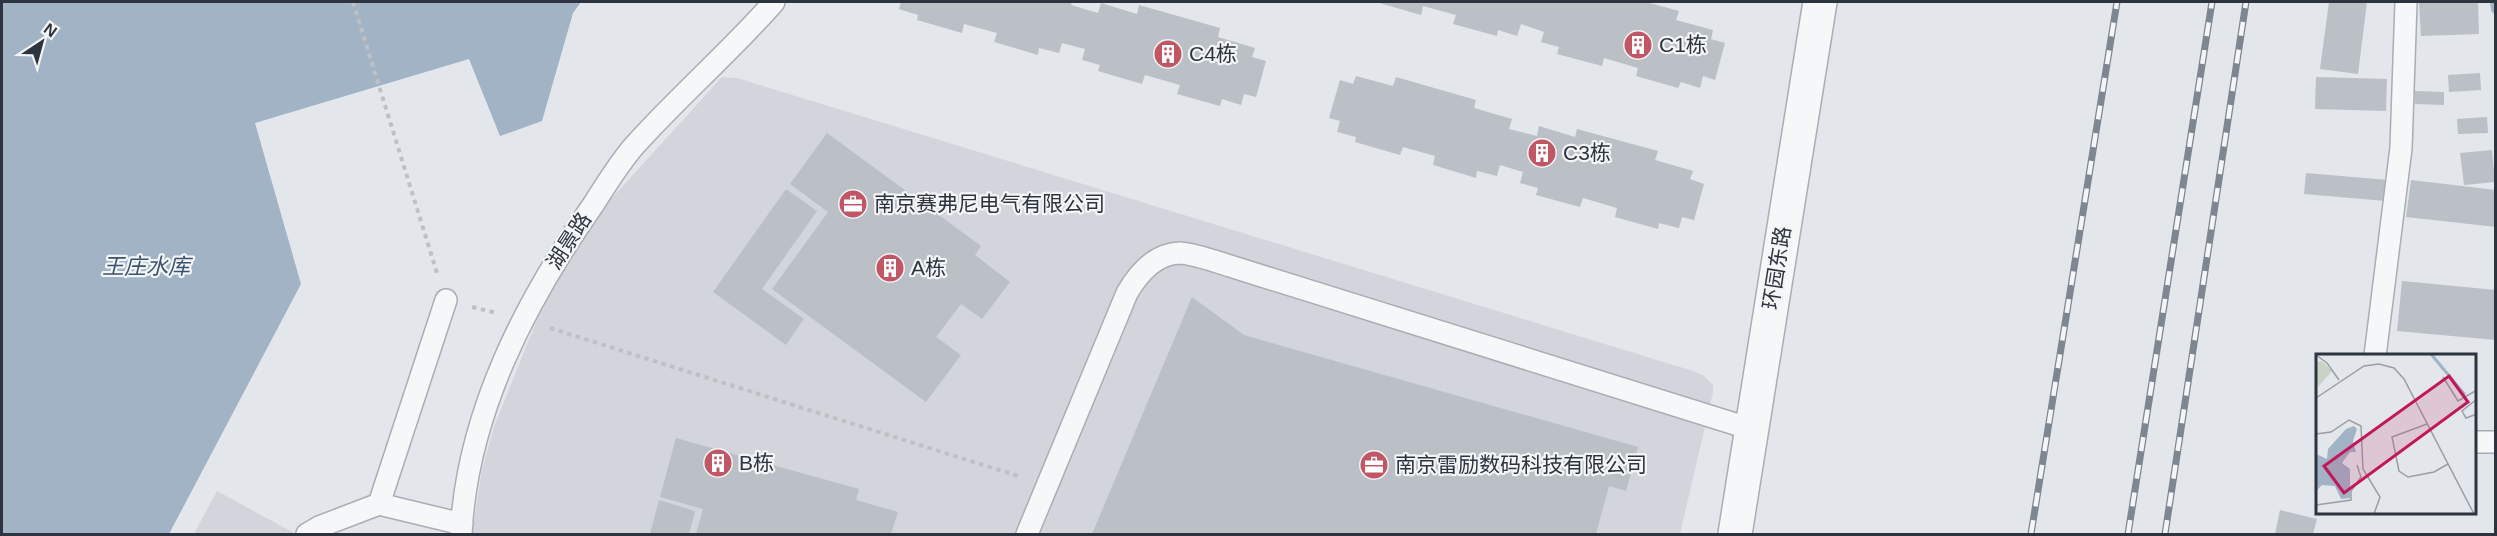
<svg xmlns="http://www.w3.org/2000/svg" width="2497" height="536" font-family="Arial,'Noto Sans SC',sans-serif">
	<rect width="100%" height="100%" fill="#e3e6ea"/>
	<!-- built -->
	<path fill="#d2d5dc" d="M722 77 737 78 1693 371 1704 376 1713 385V392L1680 534H472L482 470 494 427 542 307 559 271 592 220Z
		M217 491 296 534H194Z"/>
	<!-- water -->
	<path fill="#a2b3c6" d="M2 2H581L573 13 542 121 500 136 469 59 255 123 301 284 169 534H2Z"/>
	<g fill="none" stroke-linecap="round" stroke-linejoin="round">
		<!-- stream -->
		<path stroke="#a2b3c6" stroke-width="10" d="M2495 2 2496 9"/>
	</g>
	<!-- building -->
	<path fill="#bbbfc6" d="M901 2H1072L1071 5 1098 13 1101 3 1137 14 1139 5 1220 28 1218 37 1255 48 1252 57 1266 61 1256 97 1244 94 1241 105 1222 99 1220 106 1177 94 1180 85 1145 75 1142 84 1098 71 1100 65 1082 60 1085 49 1062 43 1059 53 1039 48 1038 55 994 42 997 33 964 24 962 33 917 20 918 15 899 9Z
		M1376 2H1646L1679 11 1676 20 1713 30 1711 39 1725 43 1715 80 1703 76 1700 88 1681 82 1678 88 1636 76 1638 68 1604 58 1602 66 1557 54 1559 47 1541 42 1544 32 1521 24 1517 36 1498 30 1497 36 1453 24 1456 15 1423 6 1421 15Z
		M2329 2H2367L2358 74 2320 69Z
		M2419 2H2478L2479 34 2421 36Z
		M2480 73 2481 90 2449 92 2448 75Z
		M1356 76 1393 86 1396 77 1476 100 1474 108 1512 119 1509 129 1537 136 1539 126 1575 137 1577 129 1658 151 1655 160 1693 171 1690 179 1704 184 1694 220 1682 217 1679 228 1659 223 1658 229 1615 217 1617 208 1583 198 1580 207 1536 195 1538 188 1520 183 1523 172 1500 165 1497 176 1477 171 1476 178 1433 165 1435 156 1403 147 1400 155 1355 142 1356 137 1337 132 1340 121 1329 118 1340 80 1353 84Z
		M2316 77 2387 79 2386 111 2315 109Z
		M2415 91 2444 92V105L2415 104Z
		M2487 117 2488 133 2458 134 2457 119Z
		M827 133 981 246 975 255 1010 282 982 319 961 304 936 337 961 355 926 402 772 289 828 212 790 184Z
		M2492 150 2495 182 2464 185 2460 153Z
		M2306 173 2388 180 2386 201 2304 194Z
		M2411 180 2496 190V227L2406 217Z
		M786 189 817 211 762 289 804 319 786 345 713 292Z
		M2402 281 2496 290V340L2397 331Z
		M1192 297 1244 335 1638 447 1626 491 1609 486 1596 534H1092Z
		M676 438 859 489 856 500 898 512 891 534H696L703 509 660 497Z
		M659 500 695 511 689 534H650Z
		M2280 510 2317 519 2313 534H2275Z"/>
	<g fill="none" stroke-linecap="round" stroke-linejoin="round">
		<!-- service casing -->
		<g stroke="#a9adb4" stroke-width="24">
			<path id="service" d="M2375 356 2401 148 2406 2
				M2474 442H2496
				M379 504 462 524
				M307 534 319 527 379 504 446 300
				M461 534C467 414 525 302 593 205 606 185 619 163 635 145 679 96 730 52 774 2
				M1027 534 1127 293C1138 274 1155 254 1179 253 1192 253 1217 262 1230 266L1751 429"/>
		</g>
		<!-- tertiary casing -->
		<g stroke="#a9adb4" stroke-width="36">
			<path id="tertiary" d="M1735 534 1820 2"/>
		</g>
		<!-- path -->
		<path stroke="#bec0c5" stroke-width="4" stroke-dasharray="4.5 4.5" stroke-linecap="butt" d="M353 2 437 273
			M472 307 497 313
			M550 328 1021 477"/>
		<!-- service -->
		<use href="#service" stroke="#f6f7f9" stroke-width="21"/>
		<!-- tertiary -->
		<use href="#tertiary" stroke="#f6f7f9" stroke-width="33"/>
		<!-- rail casing -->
		<g stroke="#7e8692" stroke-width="7">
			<path id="rail" d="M2031 534 2117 2
				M2128 534 2212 2
				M2165 534 2246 2"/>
		</g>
		<!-- rail -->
		<use href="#rail" stroke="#f3f5f7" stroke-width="4.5" stroke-dasharray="14" stroke-linecap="butt"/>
	</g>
	<!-- icons -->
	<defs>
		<g id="building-disc" transform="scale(1.5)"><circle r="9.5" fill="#c15665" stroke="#f3f5f7"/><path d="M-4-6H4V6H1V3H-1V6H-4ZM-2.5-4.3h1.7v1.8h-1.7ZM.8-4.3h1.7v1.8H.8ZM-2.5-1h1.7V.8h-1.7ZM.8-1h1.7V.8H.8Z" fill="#fff"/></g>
		<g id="office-disc" transform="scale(1.5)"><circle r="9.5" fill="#c15665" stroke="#f3f5f7"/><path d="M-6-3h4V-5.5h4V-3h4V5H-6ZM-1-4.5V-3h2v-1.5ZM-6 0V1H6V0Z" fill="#fff"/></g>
	</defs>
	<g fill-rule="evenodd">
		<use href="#building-disc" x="1638" y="45"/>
		<use href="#building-disc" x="1168" y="54"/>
		<use href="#building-disc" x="1542" y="153"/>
		<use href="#office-disc" x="853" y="204"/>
		<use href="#building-disc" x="890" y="268"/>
		<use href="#building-disc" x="718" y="463"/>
		<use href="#office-disc" x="1374" y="465"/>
	</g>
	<g text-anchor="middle" stroke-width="4.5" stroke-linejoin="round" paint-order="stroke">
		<!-- poi labels -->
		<g font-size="21" fill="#2d3440" stroke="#f3f5f7" text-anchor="start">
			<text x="1659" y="52">C1栋</text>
			<text x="1189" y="61">C4栋</text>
			<text x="1563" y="160">C3栋</text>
			<text x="874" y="211">南京赛弗尼电气有限公司</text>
			<text x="911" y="275">A栋</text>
			<text x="739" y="470">B栋</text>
			<text x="1395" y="472">南京雷励数码科技有限公司</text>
		</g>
		<!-- street labels -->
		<g font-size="21" fill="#2d3440" stroke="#f3f5f7">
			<text transform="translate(569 241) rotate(-57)" y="7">湖景路</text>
			<text transform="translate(1777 268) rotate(-81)" y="7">环园东路</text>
		</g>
		<!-- water labels -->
		<g font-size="22" font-style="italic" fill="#3b5270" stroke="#f3f5f7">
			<text x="146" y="274">王庄水库</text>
		</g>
	</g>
	<!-- overview -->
	<g transform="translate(2316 354)">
		<rect width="160" height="160" fill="#e3e6ea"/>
		<path d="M6 7 16 17 0 35V8Z" fill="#c9d3c5"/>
		<path d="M38 72 41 75 37 87 40 98H34L26 109 34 115V144L25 145 19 132 6 131 0 137V100L11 105 12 95 30 75Z" fill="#a2b3c6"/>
		<path fill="none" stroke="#a2b3c6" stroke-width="3" d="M115 0 149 41"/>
		<path fill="none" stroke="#9a9fa6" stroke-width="1.5" d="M0 1 11 9 23 26M127 23 142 47 161 36M0 44 48 12 63 10 78 14 88 25 158 160M161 45 146 57 150 64 161 60M111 70 76 83 83 117 92 123 118 118 132 110M0 80 15 78 33 66 45 72 47 115 64 143 58 160M0 151 35 146V137L45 123 41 111"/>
		<path fill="#c2185b" fill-opacity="0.15" stroke="#c2185b" stroke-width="3" d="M133 22 152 48 28 139 8 112Z"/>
		<rect width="160" height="160" fill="none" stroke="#2d3440" stroke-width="3"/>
	</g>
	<!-- border -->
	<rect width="2497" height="536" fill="none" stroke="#2d3440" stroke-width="6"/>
	<!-- north arrow -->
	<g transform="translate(42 42) rotate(36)" stroke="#f3f5f7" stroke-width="4.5" paint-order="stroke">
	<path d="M0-4.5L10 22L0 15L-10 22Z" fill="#2d3440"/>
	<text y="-9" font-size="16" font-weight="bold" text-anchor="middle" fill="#2d3440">N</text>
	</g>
</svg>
